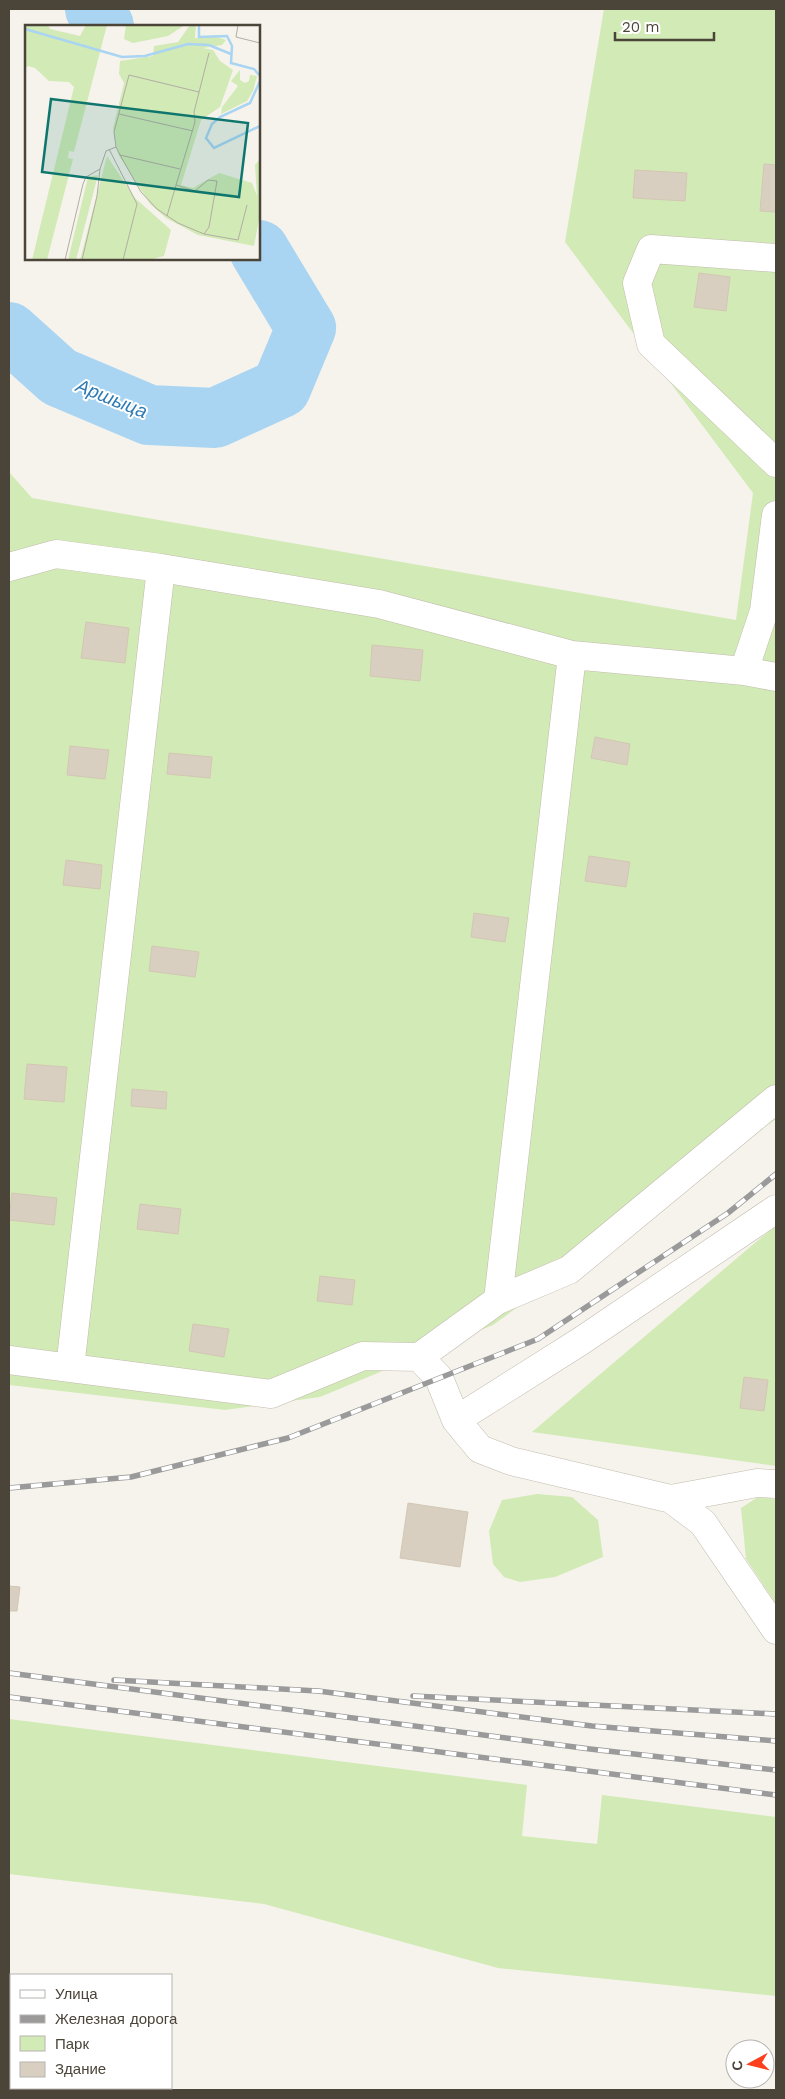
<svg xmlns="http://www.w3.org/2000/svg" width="785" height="2099" font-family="'Work Sans',sans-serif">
	<rect width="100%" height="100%" fill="#f6f3ec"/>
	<!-- green -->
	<path fill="#d2eab5" d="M604 9H776V1119L493 1325 320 1397 225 1410 9 1385V472L32 498 736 620 753 493 565 242Z
		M776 1225V1466L532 1432Z
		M537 1494 572 1497 598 1520 603 1557 555 1577 520 1582 504 1577 493 1564 489 1531 502 1500Z
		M761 1495 776 1500V1604L746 1559 741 1508Z
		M9 1719 527 1785 522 1836 597 1844 602 1795 776 1817V1996L498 1968 264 1904 9 1874Z"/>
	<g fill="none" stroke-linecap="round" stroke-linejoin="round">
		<!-- river -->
		<path stroke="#a9d4f2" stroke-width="60" d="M95 9 104 26
			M9 332 59 377 149 415 215 418 281 388 306 328 259 250"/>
	</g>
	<!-- building -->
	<path fill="#d8cfc1" stroke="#d3c7b4" d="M764 164 776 165V212L760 211Z
		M635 170 687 173 685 201 633 198Z
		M699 273 730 277 726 311 694 307Z
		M86 622 129 628 125 663 81 658Z
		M372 645 423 650 420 681 370 676Z
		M595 737 630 744 627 765 591 758Z
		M70 746 109 750 105 779 67 775Z
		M169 753 212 757 210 778 167 774Z
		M589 856 630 862 626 887 585 881Z
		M66 860 102 865 100 889 63 885Z
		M474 913 509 918 505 942 471 937Z
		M152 946 199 952 195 977 149 971Z
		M27 1064 67 1067 64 1102 24 1099Z
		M132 1089 167 1092 166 1109 131 1106Z
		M12 1193 57 1198 54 1225 9 1220Z
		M140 1204 181 1209 178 1234 137 1229Z
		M320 1276 355 1280 352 1305 317 1301Z
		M193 1324 229 1329 224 1357 189 1351Z
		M744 1377 768 1380 764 1411 740 1408Z
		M408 1503 468 1512 460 1567 400 1558Z
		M9 1586 20 1587 17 1611H9Z"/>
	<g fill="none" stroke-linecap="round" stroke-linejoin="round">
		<!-- minor casing -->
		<g stroke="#c2bbae" stroke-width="29">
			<path id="minor" d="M776 258 651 249 637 283 651 344 776 463
				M9 567 56 554 161 568 379 604 572 655 744 671 764 611 776 515
				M744 671 776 677
				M498 1300 569 1270 776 1099
				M419 1357 498 1300 572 655
				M9 1360 271 1394 363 1356 419 1357 439 1378 456 1420 480 1449 511 1461 671 1499 703 1523 776 1630
				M70 1368 161 568
				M456 1420 581 1341 776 1209
				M671 1499 757 1483 776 1484"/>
		</g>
		<!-- minor -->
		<use href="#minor" stroke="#fff" stroke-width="28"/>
		<!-- rail casing -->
		<g stroke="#9a9a9a" stroke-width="5.5">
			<path id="rail" d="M9 1488 131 1477 288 1438 538 1339 728 1213 776 1174
				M9 1673 590 1749 776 1770
				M114 1680 318 1691 592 1726 776 1741
				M413 1696 776 1714
				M9 1697 776 1795"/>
		</g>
		<!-- rail -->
		<use href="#rail" stroke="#fff" stroke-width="4" stroke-dasharray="11" stroke-linecap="butt"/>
	</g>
	<g text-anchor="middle" stroke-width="4" stroke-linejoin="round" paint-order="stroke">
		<!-- water labels -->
		<g font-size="19" font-style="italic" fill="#2e7ab2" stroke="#fff">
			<text transform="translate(112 398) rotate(22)" y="7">Аршыца</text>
		</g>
	</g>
	<!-- overview -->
	<g transform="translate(25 25)">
		<rect width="235" height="235" fill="#f6f3ec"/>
		<path d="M0 0H23L25 4 55 11 61 0H82L49 127 44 126 43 133 48 134 22 235H7L49 62 44 57 24 56 10 43 3 41 0 44ZM101 0H160L143 11 108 18 99 14ZM165 0H171L170 13 192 12 201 15 197 20 178 23 188 25 195 36 208 45 195 82 176 95 156 160 168 163 194 148 227 158 232 171 230 140 235 134V189L229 221 173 210 141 193 125 179 93 129 88 103 99 58 94 49 95 36 128 31 129 21 153 17ZM215 45V55L220 58 224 56 225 50 232 51 228 66 222 76 196 89 197 82 213 61 206 56ZM82 131 110 173 146 205 139 231 124 235H55ZM73 150 51 235H43L63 152Z" fill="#d2eab5"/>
		<path fill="none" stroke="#a9d4f2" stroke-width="2.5" d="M174 0V12L202 11 207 21 206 38 229 44 235 51M0 4 97 32 120 31 163 19 184 20 206 29M235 56 225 78 195 92 187 99 181 113 189 123 235 101"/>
		<path fill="none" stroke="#b2ada4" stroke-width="1" d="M213 0 211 12 235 18M94 89 168 106M91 122 95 130 155 144M84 124 112 179 98 235M95 130 116 167 132 184 153 198 179 209 184 202 192 156 183 155 170 166 151 160 170 97 169 87 184 28M142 191 151 160M179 209 213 215 222 180M40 235 58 159 61 152 75 144 81 126 91 122 89 107 104 50 174 67M57 235 72 171 75 144"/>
		<path fill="#0f766e" fill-opacity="0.15" stroke="#0f766e" stroke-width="2.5" d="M26 74 223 98 214 172 17 147Z"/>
		<rect width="235" height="235" fill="none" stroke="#4b4439" stroke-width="2.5"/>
	</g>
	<!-- border -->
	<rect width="785" height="2099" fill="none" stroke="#4b4439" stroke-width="20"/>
	<!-- legend -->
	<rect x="10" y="1974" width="162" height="115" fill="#ffffff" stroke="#b7b4b0"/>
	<rect x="20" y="1990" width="25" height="8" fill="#ffffff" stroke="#b7b4b0"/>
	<text x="55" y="1999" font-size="15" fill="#4b4439">Улица</text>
	<rect x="20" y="2015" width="25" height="8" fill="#9a9a9a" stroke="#b7b4b0"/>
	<text x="55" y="2024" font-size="15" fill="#4b4439">Железная дорога</text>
	<rect x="20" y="2036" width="25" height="15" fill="#d2eab5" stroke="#b7b4b0"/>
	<text x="55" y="2049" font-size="15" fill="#4b4439">Парк</text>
	<rect x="20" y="2062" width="25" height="15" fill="#d8cfc1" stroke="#b7b4b0"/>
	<text x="55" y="2074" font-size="15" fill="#4b4439">Здание</text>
	<!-- north arrow -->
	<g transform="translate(750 2064) rotate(263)"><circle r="24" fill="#ffffff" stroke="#b7b4b0"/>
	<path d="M0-4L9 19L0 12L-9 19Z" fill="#fc3f1d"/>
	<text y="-8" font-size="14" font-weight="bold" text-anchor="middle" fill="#4b4439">С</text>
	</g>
	<!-- scale -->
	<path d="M615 32v8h99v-8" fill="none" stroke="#4b4439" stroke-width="2.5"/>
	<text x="622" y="32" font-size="15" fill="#4b4439" stroke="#ffffff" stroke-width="4" paint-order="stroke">20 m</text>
</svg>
